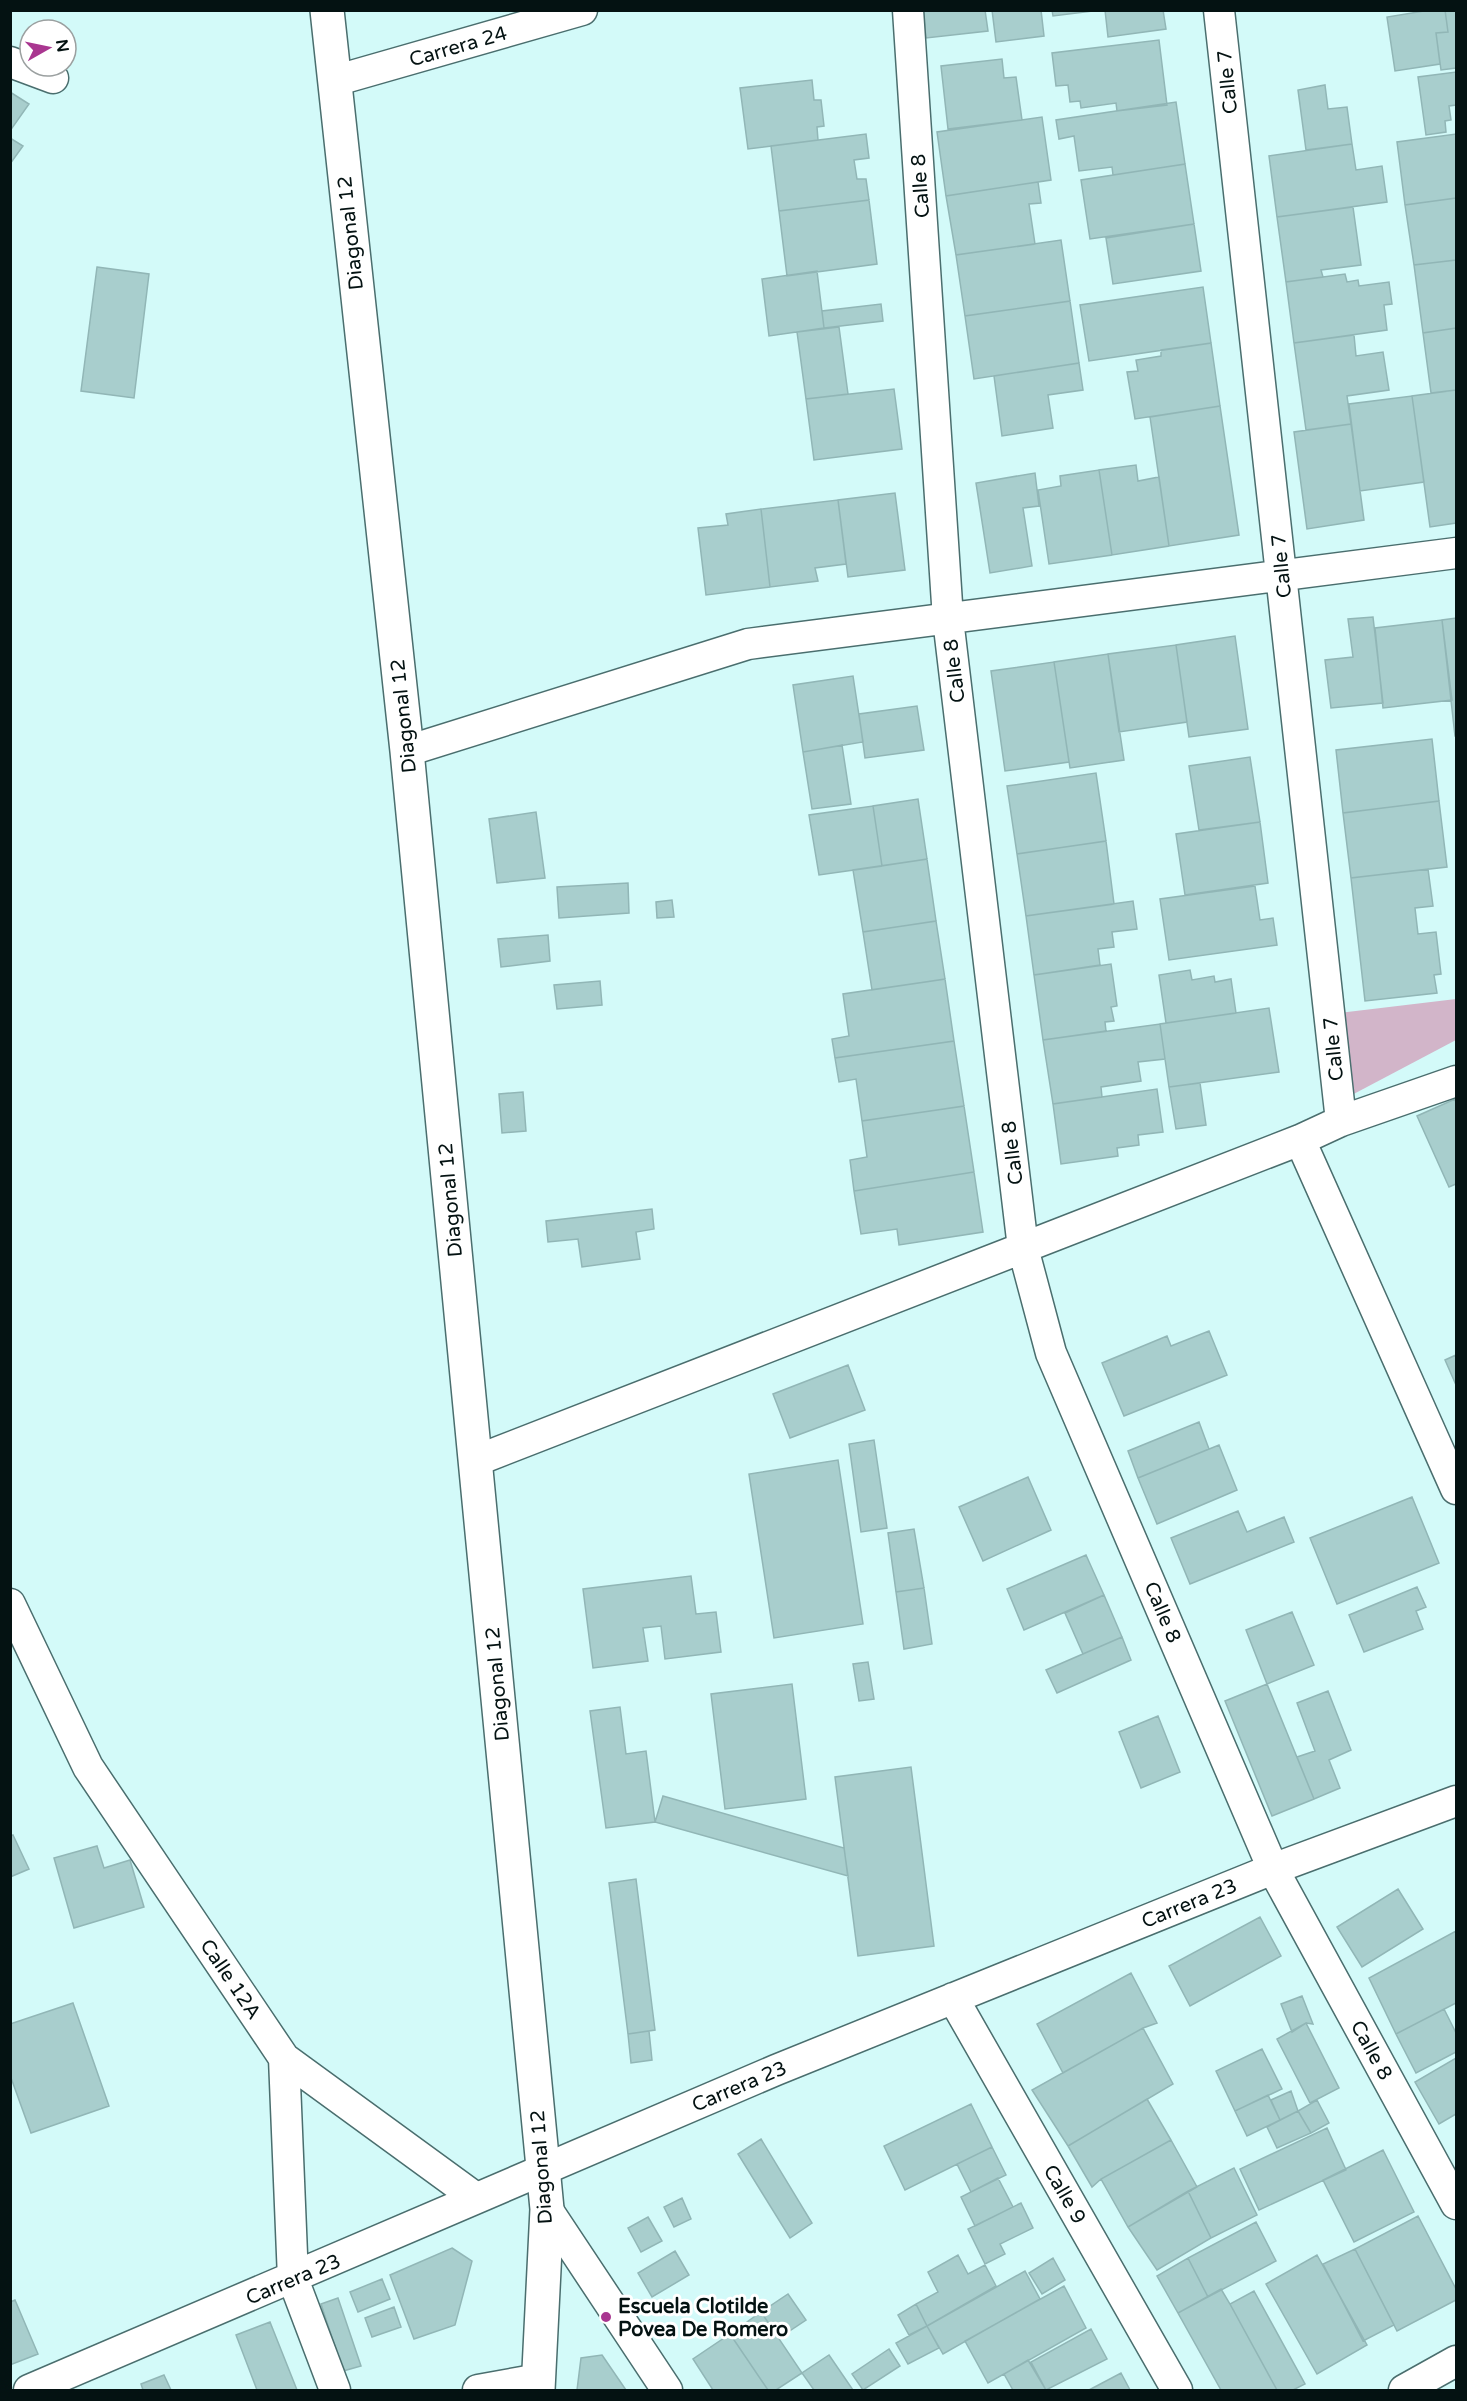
<svg xmlns="http://www.w3.org/2000/svg" width="1467" height="2401" font-family="'Varela Round',sans-serif">
	<rect width="100%" height="100%" fill="#d3faf9"/>
	<!-- green -->
	<path fill="#d2b5c9" d="M1456 999V1040L1348 1097 1339 1013Z"/>
	<!-- building -->
	<path fill="#a8cecd" stroke="#91b6b6" stroke-width="1.5" d="M923 10H985L988 31 926 38Z
		M992 10H1041L1044 36 996 42Z
		M1052 10H1101L1053 16Z
		M1105 10H1163L1166 29 1108 37Z
		M1430 10H1445L1448 32 1436 33 1440 64 1395 71 1387 17Z
		M1445 10H1456V68L1441 70 1436 33 1448 32Z
		M1159 40 1167 105 1117 111 1116 103 1081 108 1080 101 1070 102 1068 85 1056 86 1052 53Z
		M1002 59 1004 78 1016 77 1022 120 948 129 941 66Z
		M1456 72V105L1449 106 1451 120 1445 121 1446 132 1426 135 1418 77Z
		M812 80 814 100H821L824 126 817 127 818 140 748 149 740 88Z
		M1325 85 1328 109 1347 107 1352 144 1306 150 1298 90Z
		M10 92 29 104 10 131Z
		M1176 102 1185 164 1113 175 1112 167 1079 171 1074 136 1059 139 1056 120Z
		M1042 117 1051 180 946 196 937 132Z
		M866 134 869 158 854 160 857 179H866L869 200 779 211 771 146Z
		M1456 134V198L1405 205 1397 142Z
		M10 138 23 146 10 164Z
		M1352 144 1356 170 1382 166 1387 202 1277 217 1269 156Z
		M1185 164 1194 224 1090 239 1081 180Z
		M1038 182 1041 203 1029 204 1035 244 956 255 946 196Z
		M1456 198V260L1414 265 1405 205Z
		M869 200 877 264 787 276 779 211Z
		M1353 207 1361 265 1321 270 1323 277 1286 282 1277 217Z
		M1194 224 1201 271 1113 284 1106 238Z
		M1061 240 1070 301 965 316 956 255Z
		M1456 260V328L1423 333 1414 265Z
		M97 267 149 274 134 398 81 391Z
		M817 271 824 328 769 336 762 279Z
		M1345 274 1347 282 1358 280 1359 286 1389 282 1392 304 1384 305 1387 330 1294 343 1286 282Z
		M1203 287 1211 343 1089 361 1080 305Z
		M1070 301 1079 363 974 379 965 316Z
		M881 304 883 321 824 328 822 311Z
		M839 327 848 394 806 399 797 332Z
		M1456 328V390L1431 393 1423 333Z
		M1354 335 1356 356 1383 352 1389 390 1347 396 1351 424 1306 430 1294 343Z
		M1211 343 1220 406 1135 419 1127 372 1138 371 1136 360 1161 356V350Z
		M1079 363 1083 390 1048 395 1053 428 1002 436 994 376Z
		M894 389 902 449 814 460 806 399Z
		M1456 390V523L1430 527 1412 396Z
		M1412 396 1424 482 1360 491 1349 404Z
		M1220 406 1239 535 1169 546 1150 417Z
		M1351 424 1364 520 1307 529 1294 432Z
		M1136 465 1138 481 1159 477 1169 546 1112 555 1099 470Z
		M1099 470 1112 555 1049 564 1038 490 1061 486 1060 476Z
		M1035 473 1039 506 1023 508 1032 566 990 573 976 483Z
		M895 493 905 570 848 577 838 500Z
		M838 500 846 564 815 568 818 581 770 587 761 509Z
		M761 509 770 587 706 595 698 528 728 525 726 514Z
		M1373 617 1383 703 1331 708 1325 660 1353 657 1348 619Z
		M1456 618V736H1455L1442 620Z
		M1442 620 1452 700 1383 708 1375 628Z
		M1235 636 1248 729 1189 737 1176 645Z
		M1176 645 1187 722 1119 732 1108 654Z
		M1108 654 1124 760 1070 768 1054 662Z
		M1054 662 1069 762 1005 771 991 671Z
		M853 676 863 742 803 752 793 685Z
		M917 706 924 750 865 758 859 714Z
		M1432 739 1439 801 1343 813 1336 750Z
		M842 745 851 804 812 809 803 752Z
		M1250 757 1260 822 1199 830 1189 766Z
		M1096 773 1106 841 1017 854 1007 786Z
		M918 799 927 859 882 866 873 806Z
		M1439 801 1447 867 1351 878 1343 813Z
		M873 806 882 866 819 875 809 815Z
		M536 812 545 878 497 883 489 819Z
		M1260 822 1268 883 1185 895 1176 834Z
		M1106 841 1114 904 1026 916 1017 854Z
		M927 859 936 921 863 932 853 870Z
		M1428 869 1433 906 1415 908 1418 934 1436 932 1441 974 1434 975 1437 993 1365 1001 1351 878Z
		M628 883 629 913 559 918 557 887Z
		M1255 886 1260 920 1273 918 1277 945 1169 960 1160 899Z
		M672 900 674 917 657 918 656 902Z
		M1133 901 1137 929 1112 932 1114 947 1098 949 1100 965 1034 975 1026 916Z
		M936 921 945 979 872 990 863 932Z
		M548 935 550 961 501 967 498 939Z
		M1111 964 1117 1006 1111 1007 1114 1021 1105 1022 1106 1031 1043 1040 1034 975Z
		M1190 970 1192 980 1214 976 1215 982 1231 979 1236 1013 1166 1023 1159 975Z
		M945 979 954 1041 835 1058 832 1039 849 1036 843 994Z
		M600 981 602 1005 557 1009 554 985Z
		M1269 1008 1279 1072 1169 1087 1160 1024Z
		M1160 1024 1165 1059 1138 1062 1141 1081 1101 1087 1102 1097 1053 1104 1043 1040Z
		M954 1041 964 1106 862 1121 856 1079 839 1082 835 1058Z
		M1200 1083 1206 1125 1176 1129 1169 1087Z
		M1157 1089 1163 1132 1138 1135 1139 1145 1117 1148 1118 1156 1061 1164 1053 1104Z
		M523 1092 526 1131 502 1133 499 1094Z
		M1455 1099 1456 1103V1184L1449 1187 1417 1116Z
		M964 1106 974 1172 854 1191 850 1160 867 1157 862 1121Z
		M974 1172 983 1232 899 1245 897 1229 861 1234 854 1191Z
		M652 1209 654 1229 636 1232 640 1259 582 1267 578 1239 548 1242 546 1221Z
		M1209 1331 1227 1375 1124 1416 1102 1363 1167 1336 1171 1346Z
		M1456 1355V1385L1445 1360Z
		M848 1365 865 1410 790 1438 773 1394Z
		M1199 1422 1209 1449 1138 1478 1128 1451Z
		M874 1440 887 1528 861 1532 849 1444Z
		M1219 1445 1237 1490 1157 1524 1138 1478Z
		M838 1460 863 1624 774 1638 749 1474Z
		M1028 1477 1051 1530 983 1561 959 1507Z
		M1412 1497 1439 1563 1337 1604 1310 1538Z
		M1238 1511 1247 1532 1284 1517 1294 1542 1190 1584 1171 1538Z
		M914 1529 924 1588 896 1592 888 1533Z
		M1086 1555 1104 1595 1024 1630 1007 1589Z
		M691 1576 696 1614 716 1612 721 1652 665 1659 661 1626 643 1628 648 1661 593 1668 583 1589Z
		M1417 1587 1426 1607 1416 1611 1423 1629 1364 1652 1349 1615Z
		M924 1588 932 1644 904 1649 896 1592Z
		M1104 1595 1122 1637 1083 1654 1065 1613Z
		M1292 1612 1314 1665 1267 1684 1246 1630Z
		M1122 1637 1131 1660 1057 1693 1046 1670Z
		M868 1662 874 1699 859 1701 853 1664Z
		M792 1684 806 1799 725 1809 711 1694Z
		M1267 1684 1314 1799 1272 1816 1225 1701Z
		M1328 1691 1351 1750 1329 1760 1340 1788 1314 1799 1297 1757 1315 1751 1297 1703Z
		M620 1707 626 1754 646 1751 655 1822 606 1828 590 1711Z
		M1158 1716 1180 1772 1141 1788 1119 1732Z
		M911 1767 934 1946 858 1956 835 1777Z
		M663 1796 844 1848 848 1876 655 1822Z
		M13 1835 29 1869 10 1877V1836Z
		M97 1846 104 1868 130 1860 144 1907 74 1928 54 1858Z
		M636 1879 655 2030 628 2034 609 1883Z
		M1398 1889 1423 1929 1362 1967 1337 1927Z
		M1260 1917 1281 1956 1190 2006 1169 1966Z
		M1456 1931V2003L1396 2034 1369 1978Z
		M1131 1973 1157 2023 1143 2028 1063 2073 1037 2024Z
		M1302 1996 1313 2024 1306 2023 1292 2032 1281 2004Z
		M73 2003 109 2106 31 2133 10 2075V2024Z
		M1444 2009 1456 2033V2052L1416 2073 1396 2034Z
		M1306 2023 1339 2088 1310 2103 1277 2039Z
		M1143 2028 1173 2084 1068 2146 1032 2090Z
		M649 2031 652 2060 631 2063 628 2034Z
		M1262 2049 1282 2089 1235 2111 1216 2071Z
		M1456 2058V2114L1439 2124 1415 2082Z
		M1291 2091 1298 2111 1280 2120 1271 2100Z
		M1268 2095 1280 2120 1247 2136 1235 2111Z
		M1147 2099 1171 2140 1101 2179 1092 2187 1068 2146Z
		M1317 2100 1329 2123 1311 2133 1298 2111Z
		M971 2104 992 2147 905 2190 884 2146Z
		M1298 2111 1311 2133 1277 2148 1267 2127Z
		M1327 2128 1346 2170 1259 2210 1240 2169Z
		M761 2139 812 2223 790 2238 738 2154Z
		M1171 2140 1197 2187 1128 2227 1101 2179Z
		M992 2147 1006 2175 971 2192 957 2164Z
		M1383 2150 1414 2212 1354 2242 1323 2180Z
		M1234 2168 1257 2215 1211 2238 1188 2191Z
		M998 2178 1013 2207 975 2226 961 2197Z
		M1188 2191 1211 2238 1157 2270 1128 2227Z
		M682 2198 691 2219 674 2227 664 2207Z
		M1021 2203 1033 2228 1000 2244 1005 2254 985 2264 968 2229Z
		M1418 2216 1456 2289V2300L1397 2331 1355 2249Z
		M648 2217 662 2241 641 2252 628 2228Z
		M1256 2222 1276 2261 1208 2297 1188 2258Z
		M452 2248 472 2261 455 2325 414 2339 390 2275Z
		M1355 2249 1394 2325 1363 2341 1323 2264Z
		M675 2251 689 2275 652 2297 638 2273Z
		M958 2255 968 2274 985 2265 996 2286 927 2326 916 2304 938 2292 928 2272Z
		M1317 2255 1367 2345 1317 2374 1266 2284Z
		M1053 2258 1065 2280 1042 2294 1029 2273Z
		M1188 2258 1208 2297 1178 2313 1157 2276Z
		M1025 2271 1040 2299 943 2354 927 2326Z
		M382 2279 390 2299 358 2312 350 2292Z
		M1064 2286 1086 2328 988 2383 965 2341Z
		M1221 2289 1230 2304 1277 2390H1221L1178 2313Z
		M1254 2291 1305 2384 1293 2390H1277L1230 2304Z
		M788 2294 806 2320 779 2338 761 2312Z
		M338 2298 361 2366 343 2371 321 2304Z
		M15 2300 38 2354 10 2365V2302Z
		M916 2304 927 2326 909 2335 898 2315Z
		M394 2307 401 2327 372 2337 365 2318Z
		M761 2312 802 2373 776 2390H768L730 2334Z
		M270 2322 297 2390H257L236 2335Z
		M927 2326 939 2348 908 2364 896 2343Z
		M1091 2329 1107 2359 1046 2390 1031 2362Z
		M730 2334 768 2390H713L693 2359Z
		M889 2349 900 2366 863 2390 852 2374Z
		M602 2355 626 2390H577L581 2358Z
		M829 2355 853 2390H814L802 2373Z
		M1028 2360 1046 2390H1013L1004 2374Z
		M1121 2373 1130 2390H1089Z
		M164 2375 171 2390H143L141 2384Z"/>
	<g fill="none" stroke-linecap="round" stroke-linejoin="round">
		<!-- minor casing -->
		<g stroke="#4a6e6e" stroke-width="33">
			<path id="minor" d="M908 10 948 619 1023 1248 1051 1353 1273 1869 1456 2204
				M1219 10 1341 1121
				M10 62 53 78
				M334 81 582 10
				M407 751 748 644 1456 553
				M1300 1140 1456 1489
				M475 1461 1300 1140 1341 1121 1456 1081
				M10 1604 88 1767 284 2058 293 2279 335 2390
				M953 1998 1177 2390
				M284 2058 476 2198
				M547 2209 667 2390
				M29 2390 776 2070 1273 1869 1456 1801
				M478 2390 539 2379
				M1404 2390 1456 2361"/>
		</g>
		<!-- trunk casing -->
		<g stroke="#4a6e6e" stroke-width="36">
			<path id="trunk" d="M327 10 407 751 547 2209 538 2390"/>
		</g>
		<!-- minor -->
		<use href="#minor" stroke="#fff" stroke-width="30"/>
		<!-- trunk -->
		<use href="#trunk" stroke="#fff" stroke-width="33"/>
	</g>
	<!-- markers -->
	<circle fill="#a93690" stroke="#fff" stroke-width="2" cx="606" cy="2317" r="6"/>
	<g text-anchor="middle" stroke-width="6" stroke-linejoin="round" paint-order="stroke">
		<!-- street labels -->
		<g font-size="20" fill="#041212" stroke="#fff">
			<text transform="translate(458 46) rotate(-16)" y="7">Carrera 24</text>
			<text transform="translate(1227 82) rotate(-96)" y="7">Calle 7</text>
			<text transform="translate(920 186) rotate(-94)" y="7">Calle 8</text>
			<text transform="translate(350 233) rotate(-96)" y="7">Diagonal 12</text>
			<text transform="translate(1281 566) rotate(-96)" y="7">Calle 7</text>
			<text transform="translate(954 671) rotate(-97)" y="7">Calle 8</text>
			<text transform="translate(403 716) rotate(-96)" y="7">Diagonal 12</text>
			<text transform="translate(1333 1049) rotate(-96)" y="7">Calle 7</text>
			<text transform="translate(1012 1153) rotate(-97)" y="7">Calle 8</text>
			<text transform="translate(450 1200) rotate(-95)" y="7">Diagonal 12</text>
			<text transform="translate(1163 1612) rotate(67)" y="7">Calle 8</text>
			<text transform="translate(497 1684) rotate(-95)" y="7">Diagonal 12</text>
			<text transform="translate(1189 1903) rotate(-22)" y="7">Carrera 23</text>
			<text transform="translate(231 1979) rotate(56)" y="7">Calle 12A</text>
			<text transform="translate(1372 2050) rotate(61)" y="7">Calle 8</text>
			<text transform="translate(739 2086) rotate(-23)" y="7">Carrera 23</text>
			<text transform="translate(541 2167) rotate(-94)" y="7">Diagonal 12</text>
			<text transform="translate(1065 2194) rotate(60)" y="7">Calle 9</text>
			<text transform="translate(293 2279) rotate(-23)" y="7">Carrera 23</text>
		</g>
		<!-- poi labels -->
		<g font-size="20" font-weight="bold" fill="#041212" stroke="#fff" text-anchor="start">
			<text x="618" y="2313">Escuela Clotilde<tspan x="618" dy="23">Povea De Romero</tspan></text>
		</g>
	</g>
	<!-- border -->
	<rect width="1467" height="2401" fill="none" stroke="#041212" stroke-width="24"/>
	<!-- north arrow -->
	<g transform="translate(48 48) rotate(81)"><circle r="28" fill="#ffffff" stroke="#9ba0a0" stroke-width="1.5"/>
	<path d="M0-4.5L10 22L0 15L-10 22Z" fill="#a93690"/>
	<text y="-9" font-size="16" font-weight="bold" text-anchor="middle" fill="#041212">N</text>
	</g>
</svg>
